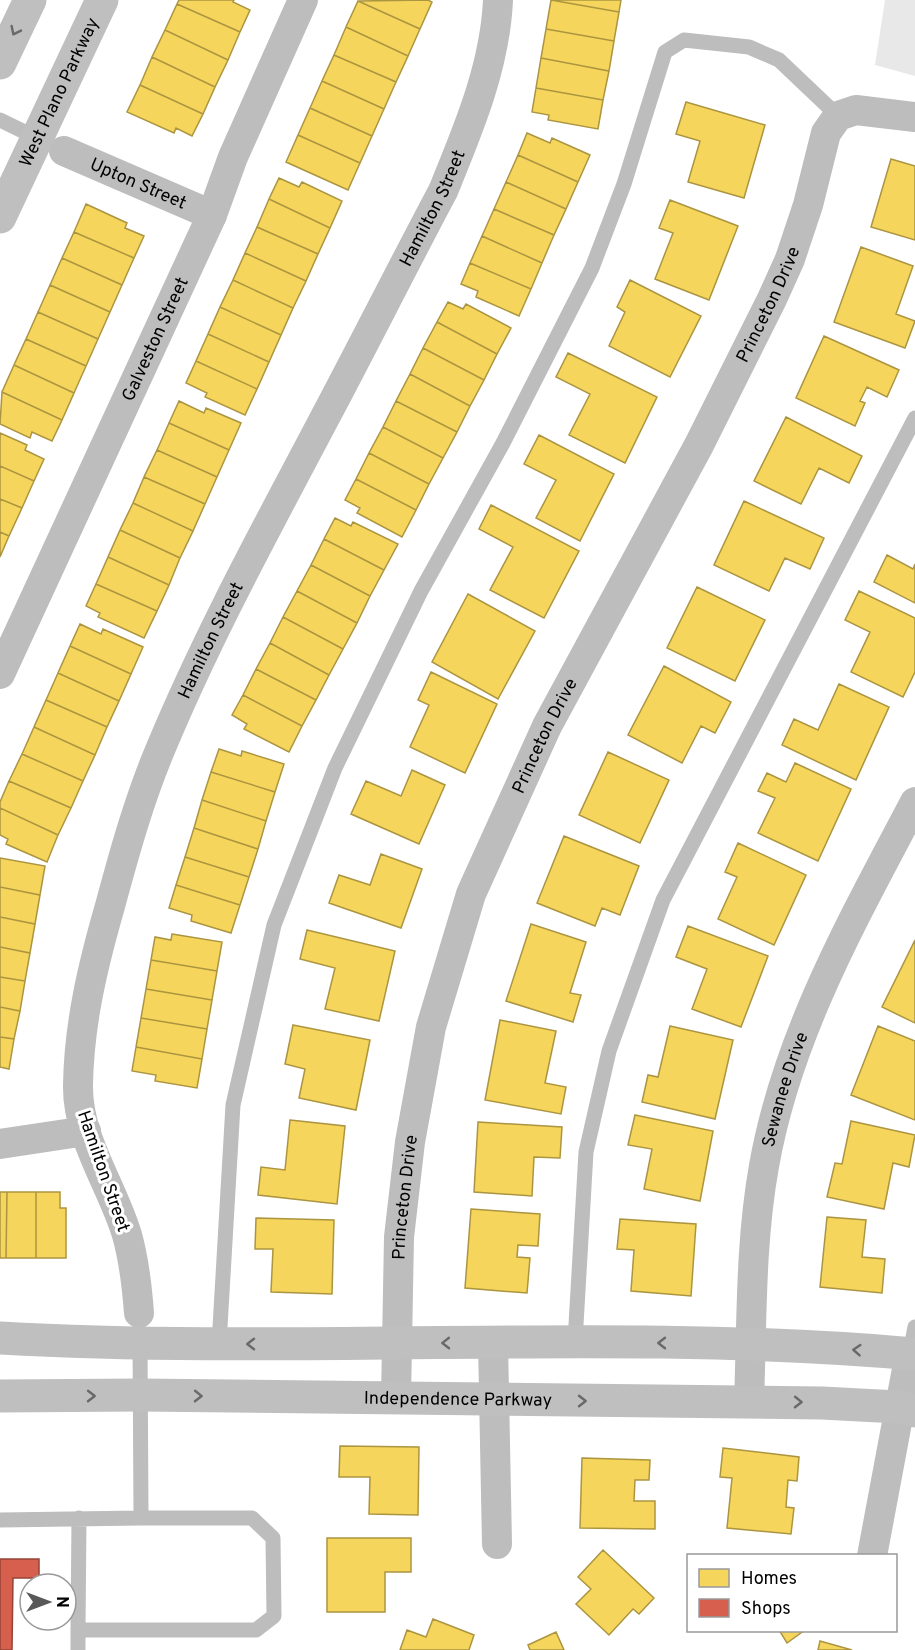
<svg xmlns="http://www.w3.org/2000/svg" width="915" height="1650" font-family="Overpass,sans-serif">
	<rect width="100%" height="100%" fill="#fff"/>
	<!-- green -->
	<path fill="#e8e8e8" d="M885 0H915V76L875 65Z"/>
	<!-- homes -->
	<path fill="#f6d55c" stroke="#ac9540" stroke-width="1.5" d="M179 0H234L233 2 250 10 240 32 177 4Z
		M428 0 432 2 420 29 358 1Z
		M551 0 619 12 614 41 546 29Z
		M551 0H621L619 12Z
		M358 1 420 29 408 56 346 27Z
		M177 4 240 32 228 60 165 30Z
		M346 27 408 56 396 82 334 55Z
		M546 29 614 41 609 71 541 58Z
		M165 30 228 60 215 87 152 57Z
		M334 55 396 82 384 109 322 81Z
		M152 57 215 87 203 114 140 85Z
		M541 58 609 71 603 100 536 88Z
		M322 81 384 109 372 136 310 108Z
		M140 85 203 114 192 136 176 128 174 133 127 112Z
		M536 88 603 100 598 129 548 120 549 115 532 112Z
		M686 102 765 125 744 198 688 182 700 141 676 134Z
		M310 108 372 136 360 163 298 135Z
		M527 133 550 143 552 138 590 155 578 182 518 155Z
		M298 135 360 163 348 190 286 162Z
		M518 155 578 182 566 209 506 182Z
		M891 159 915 166V240L871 227Z
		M279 178 299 187 302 182 342 201 330 228 269 199Z
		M506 182 566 209 554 235 494 209Z
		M269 199 330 228 318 254 257 227Z
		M670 200 738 226 709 300 655 279 673 233 659 228Z
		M86 204 127 223 125 228 144 236 134 258 74 232Z
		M494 209 554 235 542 263 482 236Z
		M257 227 318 254 306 281 245 253Z
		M74 232 134 258 122 285 62 258Z
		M482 236 542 263 531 289 470 263Z
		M861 247 913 266 896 314 915 321 905 348 834 322Z
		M245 253 306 281 293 308 233 280Z
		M62 258 122 285 110 312 50 285Z
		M470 263 531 289 519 316 476 297 478 291 461 284Z
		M233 280 293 308 281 335 220 307Z
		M630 280 701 316 670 377 609 346 625 312 617 307Z
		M50 285 110 312 98 339 38 312Z
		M448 302 463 309 466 304 511 328 497 354 437 322Z
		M220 307 281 335 269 362 208 334Z
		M38 312 98 339 86 366 26 339Z
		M437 322 497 354 484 380 423 348Z
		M208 334 269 362 257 389 196 361Z
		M824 336 899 370 887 397 867 387 860 401 865 403 855 426 796 398Z
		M26 339 86 366 74 393 14 365Z
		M423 348 484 380 470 406 410 374Z
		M568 353 657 397 625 463 569 435 590 394 556 377Z
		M196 361 257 389 245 415 205 397 207 393 186 383Z
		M14 365 74 393 62 420 2 392Z
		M410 374 470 406 457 432 396 401Z
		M2 392 62 420 52 441 32 432 30 438 0 424Z
		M179 401 204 413 206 408 241 423 229 450 169 423Z
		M396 401 457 432 443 458 383 427Z
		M786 417 862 456 849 483 819 468 801 504 754 481Z
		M169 423 229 450 217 477 157 450Z
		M383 427 443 458 429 484 369 453Z
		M0 433 27 445 25 450 44 459 34 481 0 466Z
		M539 435 614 474 580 541 536 518 556 480 524 464Z
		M157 450 217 477 205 504 144 477Z
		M369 453 429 484 416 510 356 479Z
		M0 466 34 481 22 508 0 499Z
		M144 477 205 504 193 531 133 503Z
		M356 479 416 510 402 537 357 513 360 508 345 500Z
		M0 499 22 508 9 536 0 532Z
		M744 501 824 538 810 569 785 558 769 591 714 565Z
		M133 503 193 531 180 558 120 530Z
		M491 505 579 551 544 618 490 590 513 547 479 529Z
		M335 518 351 526 353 522 398 544 384 570 324 539Z
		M120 530 180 558 169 585 108 557Z
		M0 532 9 536 0 557Z
		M324 539 384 570 370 596 311 565Z
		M887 555 913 569 915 564V603L874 582Z
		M108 557 169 585 157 611 96 584Z
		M311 565 370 596 357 623 297 591Z
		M96 584 157 611 144 638 98 617 100 613 86 606Z
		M697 587 765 620 735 681 667 648Z
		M297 591 357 623 343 649 283 617Z
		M859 591 915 618V672L903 697 851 672 870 632 845 620Z
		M468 594 535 631 498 699 432 662Z
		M283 617 343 649 329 675 270 643Z
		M80 624 101 634 103 629 143 647 131 674 70 646Z
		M270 643 329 675 316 700 256 669Z
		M70 646 131 674 119 701 58 673Z
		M664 666 731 702 715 733 701 726 682 763 628 735Z
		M256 669 316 700 302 726 243 695Z
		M431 672 497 704 465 773 410 747 429 705 418 700Z
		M58 673 119 701 107 727 46 700Z
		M839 684 889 707 856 780 782 745 794 719 818 730Z
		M243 695 302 726 289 752 244 729 247 724 232 715Z
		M46 700 107 727 95 755 34 727Z
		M34 727 95 755 83 781 22 754Z
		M219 749 241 756 242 751 284 764 275 792 211 772Z
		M608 752 669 780 640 843 579 815Z
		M22 754 83 781 71 808 9 781Z
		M795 763 851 789 818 861 758 833 775 798 758 791 767 773 786 782Z
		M412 770 445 785 419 844 351 814 366 781 401 796Z
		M211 772 275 792 266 821 202 800Z
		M9 781 71 808 58 835 0 808V802Z
		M202 800 266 821 258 849 194 828Z
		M0 808 58 835 47 862 6 844 8 839 0 835Z
		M194 828 258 849 249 877 185 857Z
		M564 836 639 866 620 915 602 908 595 926 537 903Z
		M738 843 806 875 774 945 718 919 737 877 725 872Z
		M381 854 422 869 401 928 329 903 339 875 370 885Z
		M185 857 249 877 240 905 176 885Z
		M0 858 45 866 40 895 0 887Z
		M176 885 240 905 231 933 191 921 192 915 169 908Z
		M0 887 40 895 35 924 0 917Z
		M0 917 35 924 30 953 0 947Z
		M531 924 586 942 570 993 581 995 573 1022 506 1001Z
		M688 926 768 956 741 1027 692 1009 707 969 676 957Z
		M307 930 395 951 379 1021 325 1009 335 968 300 959Z
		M172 934 222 942 217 971 151 960 155 937 171 940Z
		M915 940V1023L882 1007Z
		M0 947 30 953 25 981 0 977Z
		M151 960 217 971 212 1000 146 989Z
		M0 977 25 981 20 1011 0 1007Z
		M146 989 212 1000 207 1029 141 1018Z
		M0 1007 20 1011 14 1039 0 1037Z
		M141 1018 207 1029 202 1059 136 1047Z
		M500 1020 556 1031 545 1083 566 1087 561 1114 485 1100Z
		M293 1025 370 1040 356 1110 299 1098 305 1069 285 1064Z
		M670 1026 733 1040 715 1119 642 1102 648 1075 658 1077Z
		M878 1026 915 1041V1120L851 1095Z
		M0 1037 14 1039 9 1069 0 1067Z
		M136 1047 202 1059 197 1088 155 1081 156 1075 132 1071Z
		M635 1115 713 1131 700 1201 644 1189 652 1149 628 1145Z
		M290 1120 345 1126 337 1204 258 1195 261 1167 285 1170Z
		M851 1121 915 1135 909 1167 893 1163 884 1209 827 1197 835 1163 842 1164Z
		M478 1122 562 1127 560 1158 534 1157 532 1196 474 1192Z
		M0 1192H7L6 1258H0Z
		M7 1192H36V1258H6Z
		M36 1192H60V1208H66V1258H36Z
		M471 1209 540 1214 538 1246 518 1245 517 1257 530 1258 527 1293 465 1288Z
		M827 1217 866 1220 862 1257 885 1259 882 1293 820 1287Z
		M256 1218 334 1220 332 1294 271 1292 273 1249H255Z
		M620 1219 696 1224 691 1296 631 1291 634 1250 617 1249Z
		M340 1446 419 1447 418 1515 369 1514 370 1477H339Z
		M723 1448 799 1457 797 1481 788 1480 786 1507 794 1508 791 1534 727 1528 732 1478 720 1477Z
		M582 1458 650 1460 649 1480H635L634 1501H655V1529L580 1528Z
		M327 1538H411V1572H385V1612H327Z
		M603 1550 654 1598 639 1614 633 1609 609 1635 576 1604 591 1589 578 1577Z
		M433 1619 474 1635 469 1650H400L407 1630 426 1637Z
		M779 1630H805L787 1643Z
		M556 1632 564 1650H530L528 1645Z
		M820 1641 852 1650H818Z"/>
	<!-- shops -->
	<path fill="#d6604d" stroke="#964336" stroke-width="1.5" d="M0 1559H39V1578H13L12 1650H0Z"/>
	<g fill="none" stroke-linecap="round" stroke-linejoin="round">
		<!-- service -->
		<path stroke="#bdbdbd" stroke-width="15" d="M0 120 39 139
			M575 1342 586 1152 609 1051 663 900 915 418
			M219 1344 233 1105 274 925 335 768 421 591 503 443 592 268 624 184 665 52 684 40 749 47 779 60 838 116
			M910 1353 915 1327
			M79 1518 78 1630H256L274 1616 273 1538 252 1518H141
			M0 1520 141 1518 140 1340
			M78 1650V1630"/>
		<!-- minor -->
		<g stroke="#bdbdbd" stroke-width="30">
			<path id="s1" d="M64 151 212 215"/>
			<path id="s2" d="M0 674 212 215 233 157 303 0"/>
			<path d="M0 1144 86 1131"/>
			<path id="s3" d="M139 1313C137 1286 134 1260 127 1235 112 1185 77 1138 78 1085 79 1023 93 965 110 906 124 854 139 800 160 750 207 637 265 531 322 423 363 346 402 268 443 191 468 130 495 67 498 0"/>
			<path d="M493 1342 497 1544"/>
			<path id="s4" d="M396 1398 399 1237 410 1142 431 1027 471 894 547 726 699 445 772 299 790 259 808 205 826 133 838 116 856 110 915 117"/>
			<path id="s5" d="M749 1402C752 1323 750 1244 764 1166 787 1035 854 918 915 802"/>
			<path d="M872 1556 910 1353"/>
		</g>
		<!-- secondary -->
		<g stroke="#bfbfbf" stroke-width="33">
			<path d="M0 63 30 0"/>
			<path id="s6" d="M0 217 102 0"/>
			<path d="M0 1338C305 1355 611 1327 915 1354"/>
			<path id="s7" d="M0 1396 140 1395 822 1403 898 1407 915 1411"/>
		</g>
	</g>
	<!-- one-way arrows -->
	<defs><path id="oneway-chevron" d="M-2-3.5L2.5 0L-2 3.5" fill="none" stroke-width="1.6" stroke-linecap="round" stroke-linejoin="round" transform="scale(1.5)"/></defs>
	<g stroke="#696969">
		<use href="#oneway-chevron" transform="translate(15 31) rotate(116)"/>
		<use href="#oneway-chevron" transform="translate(446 1343) rotate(179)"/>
		<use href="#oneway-chevron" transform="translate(662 1343) rotate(-180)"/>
		<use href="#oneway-chevron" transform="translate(251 1344) rotate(-180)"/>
		<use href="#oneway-chevron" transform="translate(857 1350) rotate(-176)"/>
		<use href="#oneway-chevron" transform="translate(91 1396)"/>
		<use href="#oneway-chevron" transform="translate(198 1396) rotate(1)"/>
		<use href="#oneway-chevron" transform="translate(582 1401)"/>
		<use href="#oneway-chevron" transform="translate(798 1402) rotate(1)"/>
	</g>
	<g text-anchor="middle" stroke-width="6" stroke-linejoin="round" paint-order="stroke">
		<!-- street labels -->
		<g font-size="18" fill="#000" stroke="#fff">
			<text dy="6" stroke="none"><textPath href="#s6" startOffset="138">West Plano Parkway</textPath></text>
			<text dy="6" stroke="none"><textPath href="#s1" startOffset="81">Upton Street</textPath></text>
			<text dy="6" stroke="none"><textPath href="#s3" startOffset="1191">Hamilton Street</textPath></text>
			<text dy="6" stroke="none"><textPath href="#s4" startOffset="1173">Princeton Drive</textPath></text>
			<text dy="6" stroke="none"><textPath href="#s2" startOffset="369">Galveston Street</textPath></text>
			<text dy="6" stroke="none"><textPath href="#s3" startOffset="705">Hamilton Street</textPath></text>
			<text dy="6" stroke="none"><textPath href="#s4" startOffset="687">Princeton Drive</textPath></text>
			<text dy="6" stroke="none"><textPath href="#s5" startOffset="316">Sewanee Drive</textPath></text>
			<text transform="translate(104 1171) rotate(71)" y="6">Hamilton Street</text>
			<text dy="6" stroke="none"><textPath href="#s4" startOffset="201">Princeton Drive</textPath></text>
			<text dy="6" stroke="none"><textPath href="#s7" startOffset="458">Independence Parkway</textPath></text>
		</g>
	</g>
	<!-- legend -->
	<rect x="687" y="1554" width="210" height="78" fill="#ffffff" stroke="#999999" stroke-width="1.5"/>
	<rect x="699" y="1569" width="30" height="18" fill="#f6d55c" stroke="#999999" stroke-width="1.5"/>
	<text x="741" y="1584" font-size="18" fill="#000000">Homes</text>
	<rect x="699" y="1599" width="30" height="18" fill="#d6604d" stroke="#999999" stroke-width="1.5"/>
	<text x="741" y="1614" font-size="18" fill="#000000">Shops</text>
	<!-- north arrow -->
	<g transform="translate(48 1602) rotate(90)"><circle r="28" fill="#ffffff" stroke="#999999" stroke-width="1.5"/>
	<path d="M0-4.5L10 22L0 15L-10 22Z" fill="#595959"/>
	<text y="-9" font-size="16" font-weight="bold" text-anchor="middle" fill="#000000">N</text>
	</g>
</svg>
